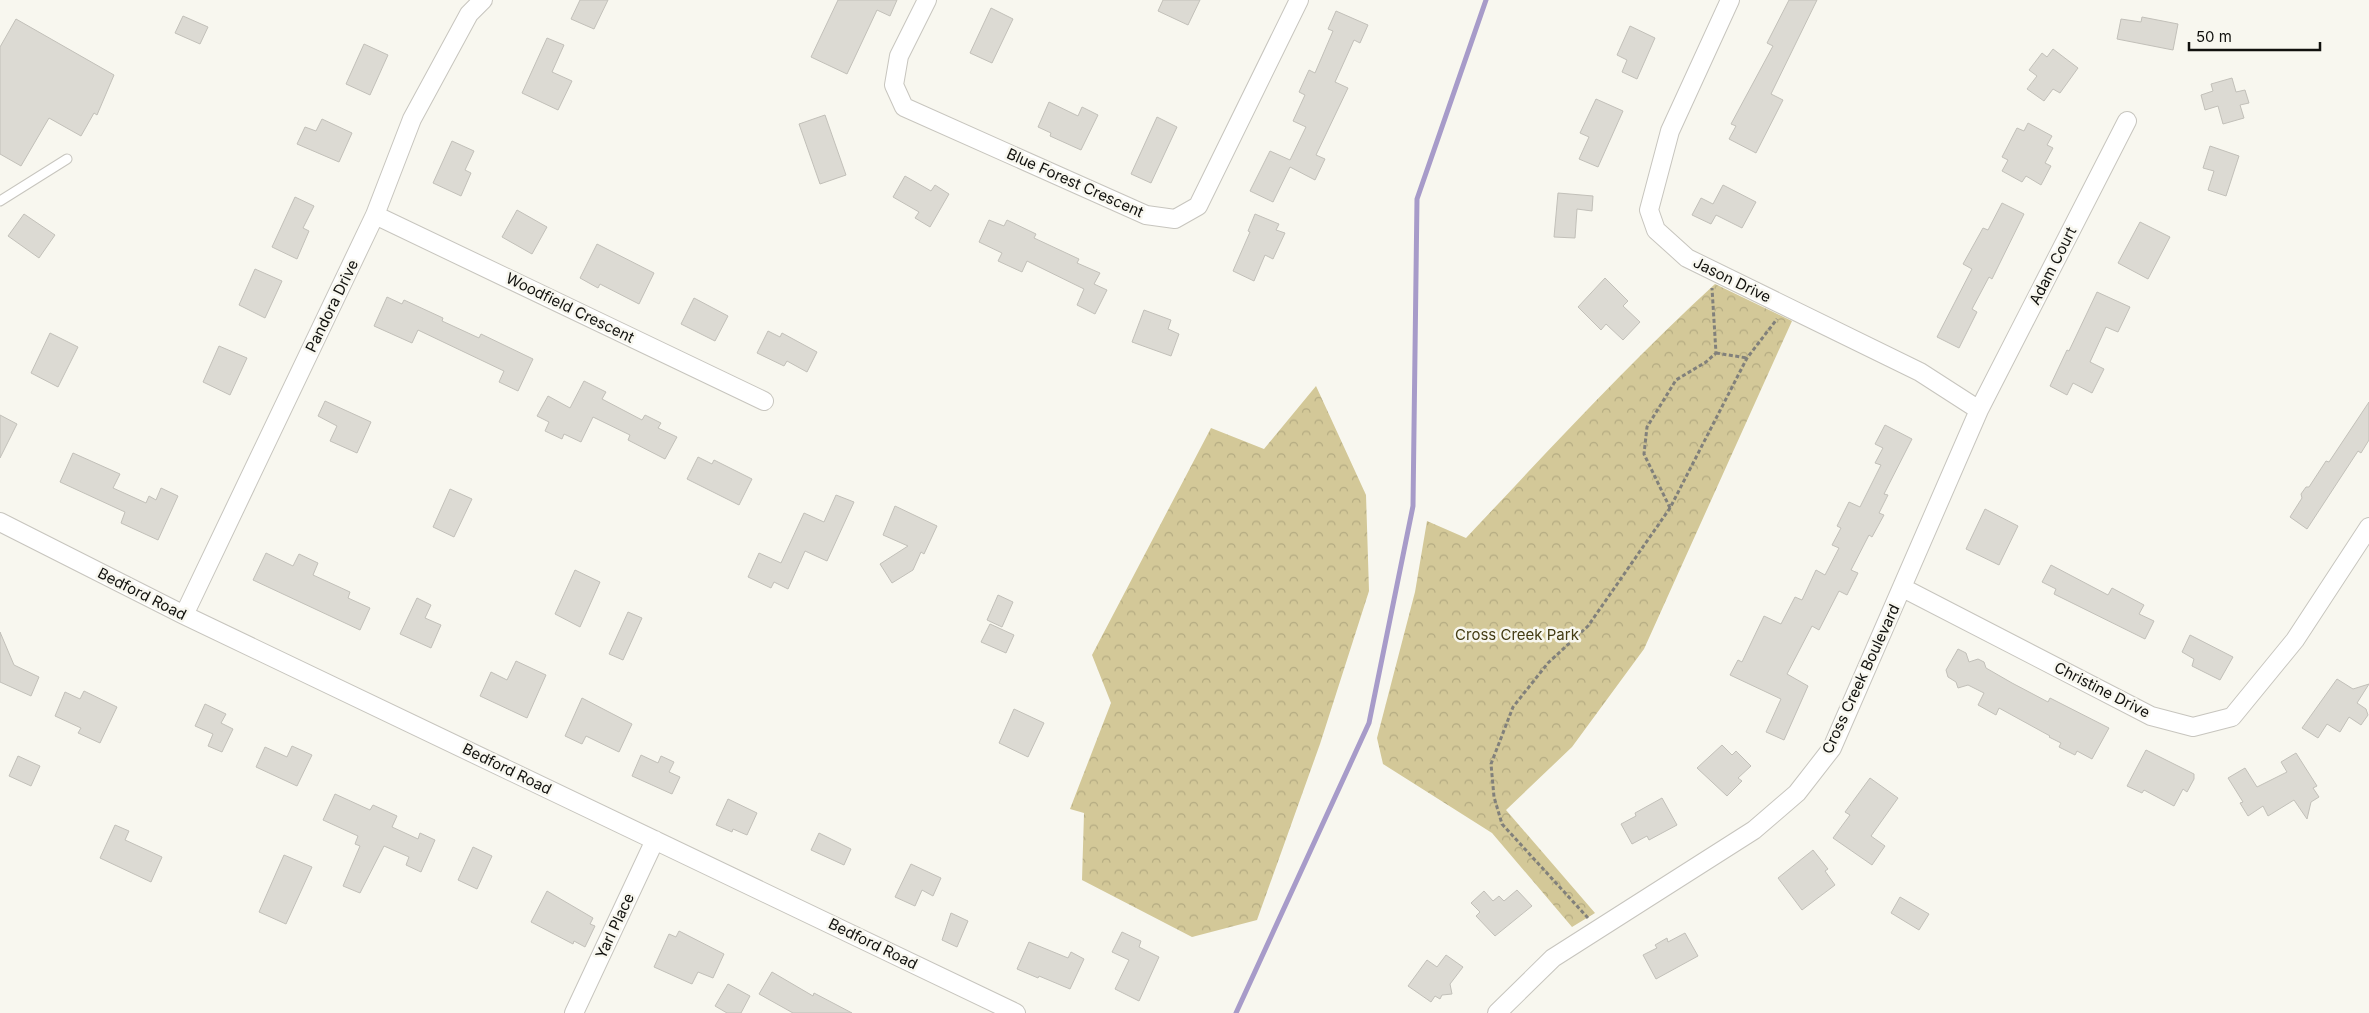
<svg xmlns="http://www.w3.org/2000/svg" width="2369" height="1013" font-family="Inter,sans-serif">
	<defs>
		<pattern id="forest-crowns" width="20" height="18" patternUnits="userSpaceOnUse" patternTransform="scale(1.25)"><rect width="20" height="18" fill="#d3c898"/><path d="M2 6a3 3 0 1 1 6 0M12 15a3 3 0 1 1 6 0" fill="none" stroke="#b4ab82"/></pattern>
	</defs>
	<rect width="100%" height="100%" fill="#f8f7ef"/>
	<!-- forest -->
	<path fill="url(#forest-crowns)" d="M1715 284 1792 321 1644 649 1572 747 1506 810 1595 913 1572 927 1492 833 1383 764 1377 738 1415 592 1427 521 1466 538C1548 451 1628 364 1715 284Z
		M1316 386 1366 495 1369 591 1320 744 1257 920 1192 937 1082 880 1084 813 1070 809 1111 703 1092 655 1211 428 1264 449Z"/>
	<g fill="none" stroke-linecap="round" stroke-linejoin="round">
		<!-- stream -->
		<path stroke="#a79bc9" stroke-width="5" d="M1236 1013 1369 723 1413 506 1417 199 1486 0"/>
	</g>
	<!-- building -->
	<path fill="#dcdad3" stroke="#c2c0b9" d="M580 0H608L594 29 571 19Z
		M838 0H897L890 16 877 10 847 74 811 57Z
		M1163 0H1200L1188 25 1158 11Z
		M1789 0H1817L1771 94 1783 100 1756 153 1729 139 1736 126 1731 124 1773 46 1767 43Z
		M991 8 1013 19 992 63 970 53Z
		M1336 11 1368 25 1360 43 1354 40 1335 82 1348 88 1316 155 1325 159 1315 180 1290 167 1273 202 1250 191 1270 151 1290 160 1306 127 1293 121 1305 95 1299 92 1309 70 1315 73 1333 31 1328 29Z
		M183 16 208 27 200 44 175 33Z
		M2142 17 2178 24 2173 50 2117 39 2121 19 2141 22Z
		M16 19 114 75 97 115 94 113 81 136 49 118 21 166 0 154V47Z
		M1630 26 1655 38 1637 79 1622 72 1627 60 1617 55Z
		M547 38 564 45 552 72 572 81 558 110 522 93Z
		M364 44 388 55 370 95 346 84Z
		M2053 49 2078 68 2060 93 2053 89 2044 101 2027 89 2037 76 2029 70 2042 53 2047 57Z
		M2232 78 2236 92 2245 90 2249 103 2240 105 2244 118 2223 124 2218 106 2205 110 2201 95 2213 91 2211 84Z
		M1596 99 1623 111 1598 167 1579 159 1589 137 1580 133Z
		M1049 102 1078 116 1082 107 1098 115 1081 150 1050 136 1051 133 1038 127Z
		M825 115 846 175 820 184 799 124Z
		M1157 117 1177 127 1151 183 1131 174Z
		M322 119 352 133 339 162 297 144 305 127 316 131Z
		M2028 123 2052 136 2047 145 2053 148 2045 163 2051 166 2041 185 2026 176 2022 182 2002 171 2008 160 2002 157 2017 128 2024 131Z
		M452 141 474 151 465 170 471 173 461 196 433 183Z
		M2210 146 2239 156 2226 196 2208 190 2214 171 2203 168Z
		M905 176 931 191 935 185 949 194 930 227 915 218 919 212 893 197Z
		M1723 185 1756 202 1742 228 1716 215 1711 224 1692 215 1701 198 1713 204Z
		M1558 193 1593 196 1592 211 1577 209 1575 238 1554 237Z
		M295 197 314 206 303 228 309 231 297 259 272 247Z
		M2002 203 2024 214 1992 279 1989 277 1972 309 1977 312 1959 348 1937 337 1972 269 1963 264 1983 228 1988 230Z
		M517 210 547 227 532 254 502 237Z
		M24 214 55 235 39 258 8 236Z
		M1255 214 1279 224 1276 230 1285 233 1273 259 1265 255 1254 281 1233 271 1250 232 1248 231Z
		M989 220 1004 226 1007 220 1036 234 1034 238 1079 259 1077 263 1100 273 1094 284 1107 290 1095 314 1077 305 1084 289 1027 261 1022 272 998 261 1002 253 979 242Z
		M2140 222 2170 237 2148 279 2118 263Z
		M597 244 654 273 639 304 600 284 598 288 580 278Z
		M255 269 282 281 265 318 239 305Z
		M1605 278 1628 301 1623 306 1640 322 1623 340 1606 324 1601 330 1578 307Z
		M2097 292 2130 307 2118 332 2106 327 2090 362 2104 369 2092 393 2073 383 2067 395 2050 386 2067 350 2069 351Z
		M387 297 402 304 404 300 443 318 442 321 479 338 481 334 533 359 518 391 499 382 504 371 418 330 412 343 374 326Z
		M694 298 728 316 715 341 681 324Z
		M1144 310 1171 320 1168 329 1179 334 1171 356 1132 342Z
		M768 331 780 337 782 333 817 352 807 372 787 361 784 366 757 353Z
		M50 333 78 347 58 387 31 373Z
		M219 346 247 358 230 395 203 382Z
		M584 381 606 392 602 399 642 420 645 415 661 423 658 428 677 437 665 459 628 440 630 435 593 417 581 442 564 434 562 439 545 431 549 422 537 416 548 396 570 408Z
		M325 401 371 422 357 453 330 441 337 426 318 416Z
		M2369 402V440L2361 453 2358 451 2307 529 2290 517 2302 498 2301 494 2306 487H2309L2326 461 2329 462Z
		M0 415 17 424 0 458Z
		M1885 425 1912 439 1884 494 1888 495 1879 513 1884 515 1872 537 1869 535 1851 570 1858 573 1847 595 1839 591 1819 630 1812 626 1787 674 1808 686 1784 740 1766 732 1781 699 1730 675 1738 660 1742 662 1764 616 1781 624 1795 597 1802 600 1816 570 1825 575 1839 548 1832 545 1841 528 1837 526 1849 502 1860 507 1881 465 1875 463 1883 448 1875 444Z
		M73 453 120 474 113 488 146 503 149 496 156 500 161 488 178 496 158 540 121 523 125 512 60 482Z
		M698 457 712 464 714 460 752 479 739 505 687 479Z
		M450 489 472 499 454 537 433 527Z
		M836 495 854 502 827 561 805 551 788 589 774 582 771 588 748 577 759 553 781 563 804 513 824 522Z
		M895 506 937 526 924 554 921 552 913 570 892 583 880 564 908 546 883 535Z
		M1985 509 2018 526 1999 565 1966 549Z
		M266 553 293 566 299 554 318 563 313 575 350 592 348 598 370 608 360 630 253 580Z
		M2051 565 2108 595 2112 588 2144 605 2139 614 2154 621 2145 639 2054 594 2056 589 2042 582Z
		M575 570 600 582 580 627 555 614Z
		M998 595 1013 602 1002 627 987 620Z
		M417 598 431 605 425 618 441 625 431 648 400 634Z
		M628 612 642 618 623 660 609 654Z
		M990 624 1014 635 1006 653 981 642Z
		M0 632 14 665 39 677 31 696 0 682Z
		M2190 635 2233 657 2220 680 2192 666 2194 659 2182 652Z
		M1958 649 1966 653 1969 662 1978 659 1984 662 1986 668 2012 683 2048 702 2050 698 2109 728 2092 759 2077 751 2075 755 2059 747 2061 743 2049 737 2050 736 1999 708 1996 715 1978 705 1984 693 1968 685 1958 688 1956 682 1948 677 1946 670Z
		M516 661 546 675 527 718 480 696 491 672 507 680Z
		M2337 679 2353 689 2369 684 2357 703 2366 709 2368 715 2361 725 2349 717 2340 732 2327 724 2318 738 2302 728Z
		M84 691 117 707 100 743 78 733 81 728 55 716 65 692 80 699Z
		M582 698 632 724 619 752 586 736 582 744 565 736Z
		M205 704 226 714 221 723 233 729 222 752 208 746 213 734 195 726Z
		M1014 709 1044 723 1028 757 999 743Z
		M1722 745 1732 755 1736 751 1751 766 1738 778 1742 781 1727 796 1697 768Z
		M292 746 312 755 297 786 256 767 265 747 287 757Z
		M2146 750 2194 774V779L2187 792 2183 789 2174 806 2144 790 2142 793 2127 786Z
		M2296 753 2317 786 2313 788 2319 797 2311 802 2307 819 2294 800 2268 816 2263 806 2248 816 2240 803 2243 802 2228 778 2245 768 2257 787 2287 772 2281 762Z
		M641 755 658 763 661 756 674 762 669 772 680 777 672 794 632 776Z
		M18 756 40 766 31 786 9 776Z
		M1870 778 1898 798 1871 836 1885 846 1872 865 1833 838 1850 815 1845 812Z
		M335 794 370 810 373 805 397 816 392 827 418 839 420 833 435 840 421 872 406 865 409 857 384 846 360 893 343 886 360 846 355 844 358 836 323 820Z
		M1662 798 1677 825 1649 840 1647 836 1632 844 1621 824 1636 816 1635 813Z
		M728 799 757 813 747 835 733 829 732 832 716 825Z
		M115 825 129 831 125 840 162 857 151 882 100 858Z
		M819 833 851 849 844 865 811 850Z
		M473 847 492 856 477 889 458 880Z
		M1813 850 1828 869 1825 871 1835 885 1802 910 1778 878Z
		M284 855 312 867 286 924 259 912Z
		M911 864 941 878 933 896 922 890 915 906 895 897Z
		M1517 890 1532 906 1495 936 1476 916 1480 912 1471 903 1484 891 1493 901 1499 896 1504 901Z
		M547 891 593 918 590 924 595 926 585 947 574 941 573 944 531 922Z
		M1900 897 1929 914 1919 930 1891 913Z
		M951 913 968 921 957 947 942 940Z
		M679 931 724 954 713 978 698 972 692 984 654 967 669 934 676 937Z
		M1122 932 1141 941 1139 947 1159 957 1139 1001 1115 989 1129 960 1112 952Z
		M1685 933 1698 956 1656 979 1643 955 1657 948 1655 945 1667 938 1668 942Z
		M1029 942 1068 958 1071 952 1084 959 1070 989 1039 976 1038 978 1017 969Z
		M1446 955 1463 967 1450 984 1452 994 1442 995 1440 999 1435 996 1431 1002 1408 986 1427 960 1437 967Z
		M772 972 813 996 814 993 852 1013H793L759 994Z
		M728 984 750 996 741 1013H727L715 1006Z"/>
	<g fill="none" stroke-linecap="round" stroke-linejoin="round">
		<!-- lane casing -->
		<g stroke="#c7c5be" stroke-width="11">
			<path id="lane" d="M0 201 67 159"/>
		</g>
		<!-- street casing -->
		<g stroke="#c7c5be" stroke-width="20">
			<path id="street" d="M927 0 899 56 894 85 904 107 1146 215 1175 219 1198 206 1299 0
				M1730 0 1670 131 1649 210 1656 230 1687 258 1920 372 1979 410
				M375 215 764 401
				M0 522 184 615 1016 1013
				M1903 588 2151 716 2193 727 2232 717 2295 640 2369 527
				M184 615 375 215 412 119 469 14 483 0
				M574 1013 655 840
				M1497 1013 1553 958 1754 830 1797 793 1832 748 1979 410 2127 121"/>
		</g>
		<!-- path -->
		<path stroke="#81807b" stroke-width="3" stroke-dasharray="4 2.5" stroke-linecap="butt" d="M1716 353 1747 358
			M1670 508 1644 454 1647 427 1676 380 1706 362 1716 353 1712 288
			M1588 918 1502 824 1494 797 1491 764 1513 707 1548 663 1588 626 1670 508 1747 358 1777 319"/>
		<!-- lane -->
		<use href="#lane" stroke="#fff" stroke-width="9"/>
		<!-- street -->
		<use href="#street" stroke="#fff" stroke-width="18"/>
	</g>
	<g text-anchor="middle" stroke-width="5" stroke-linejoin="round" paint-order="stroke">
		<!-- street labels -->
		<g font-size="15" fill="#11110e" stroke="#f8f7ef">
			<text transform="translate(1075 183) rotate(24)" y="5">Blue Forest Crescent</text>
			<text transform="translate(2053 266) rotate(-63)" y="5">Adam Court</text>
			<text transform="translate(1732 280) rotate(26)" y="5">Jason Drive</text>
			<text transform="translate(332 306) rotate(-64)" y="5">Pandora Drive</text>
			<text transform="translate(570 308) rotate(26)" y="5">Woodfield Crescent</text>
			<text transform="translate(142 594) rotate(27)" y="5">Bedford Road</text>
			<text transform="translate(1861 679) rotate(-65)" y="5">Cross Creek Boulevard</text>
			<text transform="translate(2102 690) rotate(27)" y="5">Christine Drive</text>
			<text transform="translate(507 769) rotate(26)" y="5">Bedford Road</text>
			<text transform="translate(615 926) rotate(-65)" y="5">Yarl Place</text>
			<text transform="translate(873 944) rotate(26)" y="5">Bedford Road</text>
		</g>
		<!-- park labels -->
		<g font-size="15" fill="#433b13" stroke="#f8f7ef">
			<text x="1517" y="640">Cross Creek Park</text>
		</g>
	</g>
	<!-- scale -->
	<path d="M2189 42v8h131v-8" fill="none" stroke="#11110e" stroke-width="2.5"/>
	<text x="2196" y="42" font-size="15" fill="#11110e" stroke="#f8f7ef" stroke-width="4" paint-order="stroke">50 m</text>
</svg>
